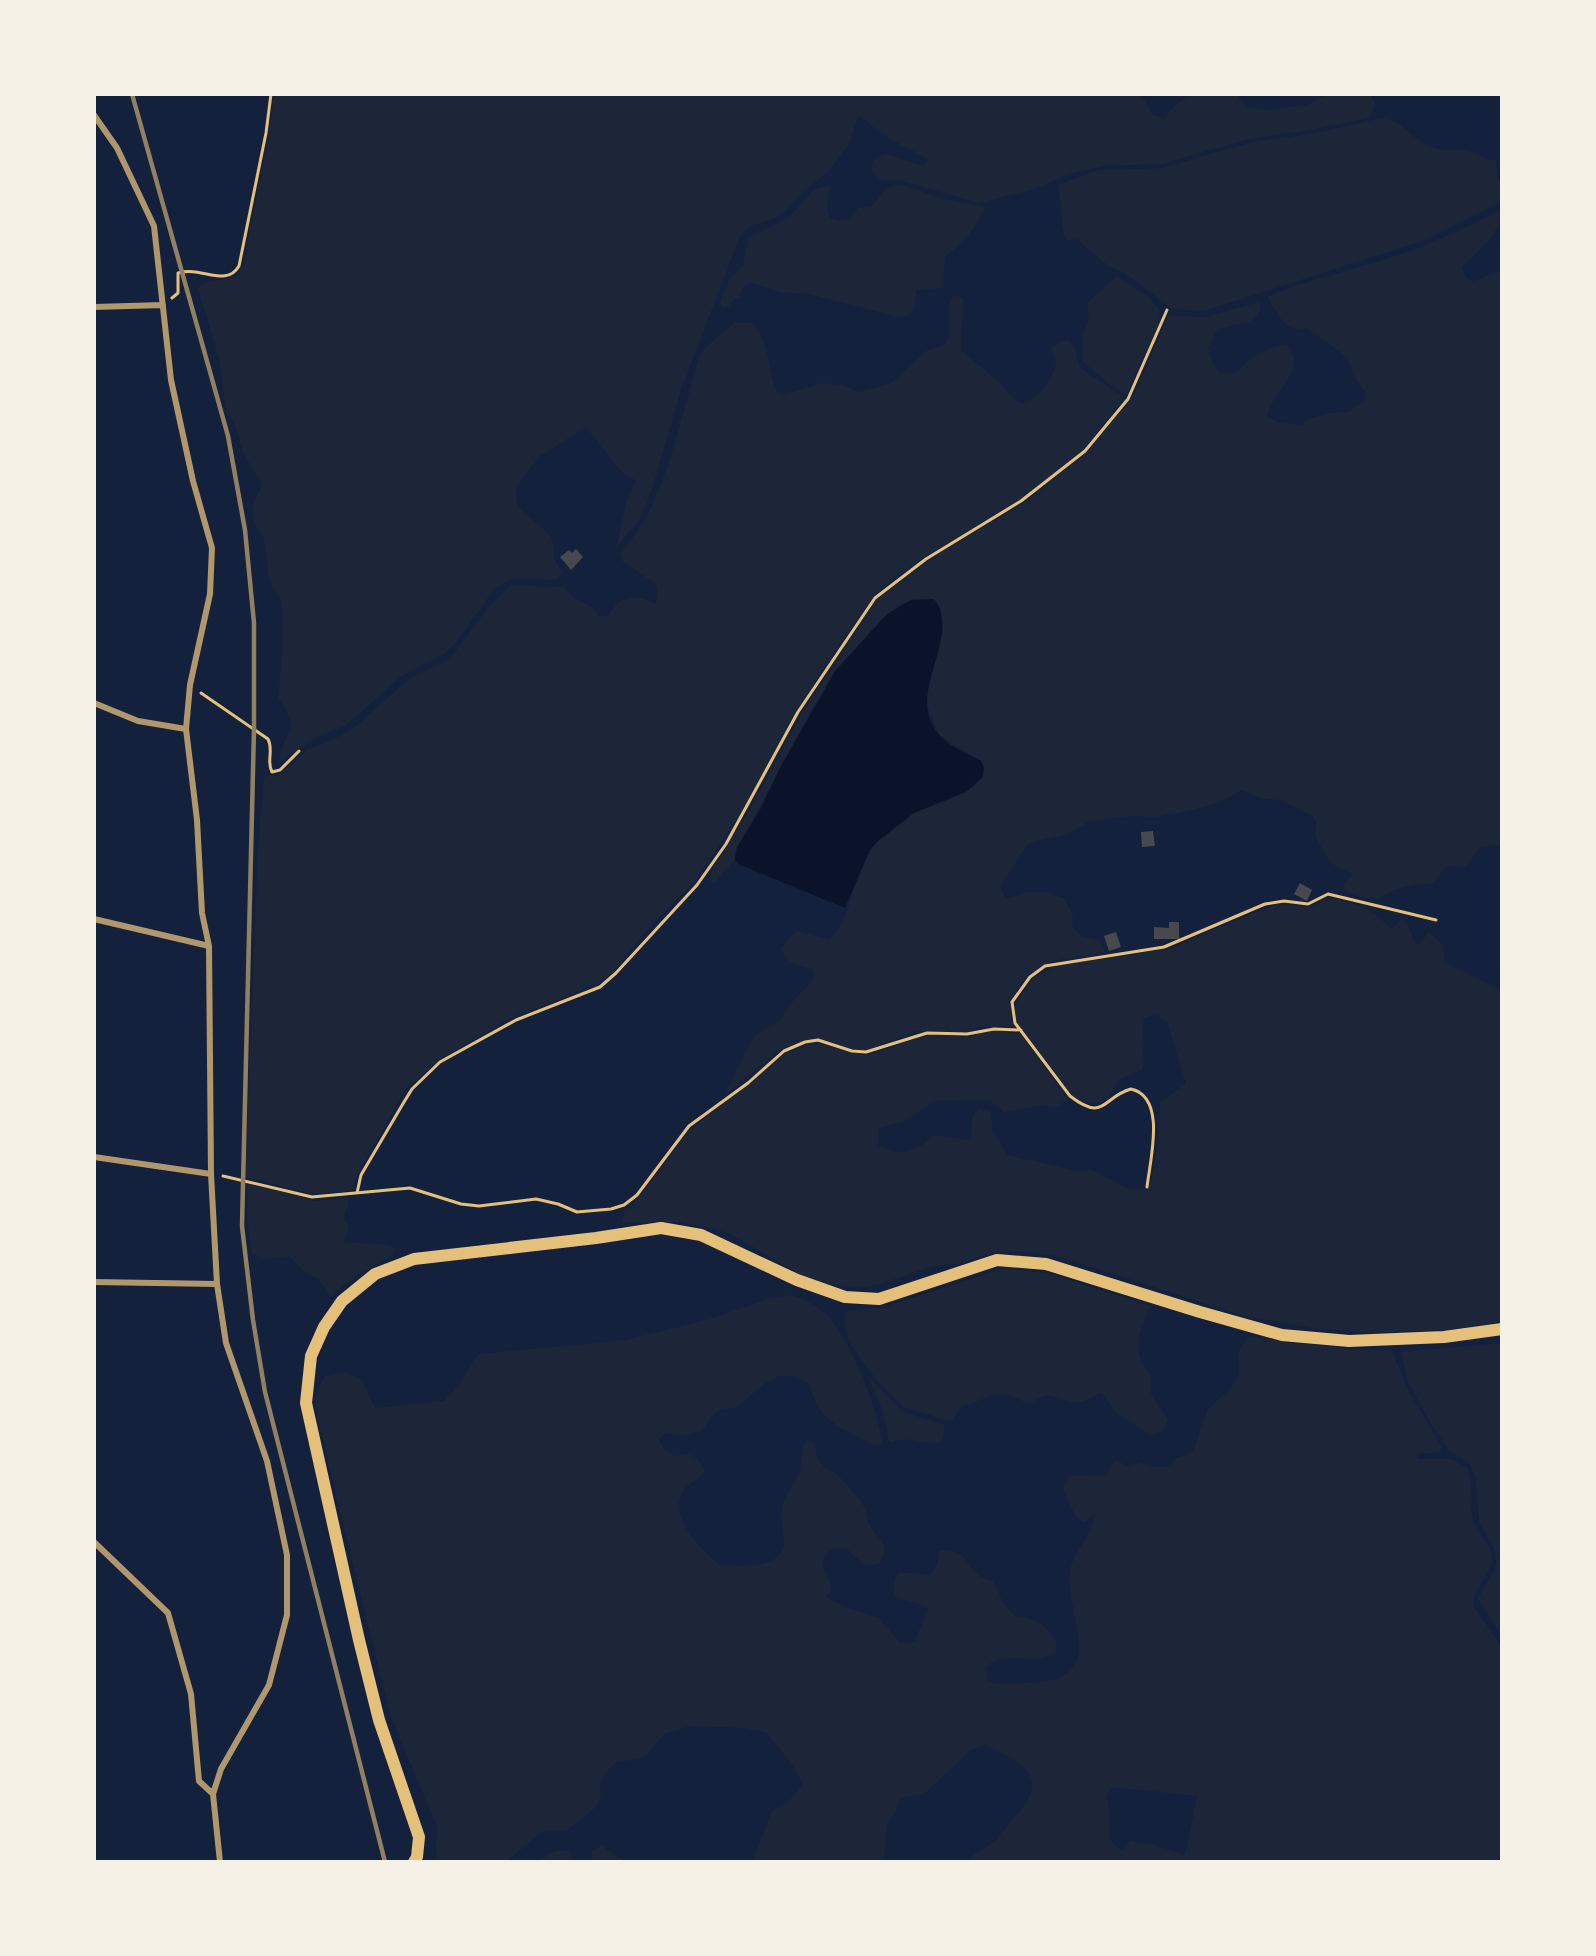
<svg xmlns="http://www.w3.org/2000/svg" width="1596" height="1956" font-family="'PT Sans Narrow',sans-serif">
	<rect width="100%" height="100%" fill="#14213d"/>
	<!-- green -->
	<path fill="#1d2539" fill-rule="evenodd" d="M1141 94 1153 115 1165 119C1183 89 1205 94 1236 95L1248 107 1269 110 1307 105 1327 95H1371C1377 104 1375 109 1369 118L1317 129 1249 139 1161 164 1102 166 1073 173 1030 190 979 203 899 180H878L871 168 874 159 885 154 923 166 928 160C913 149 893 143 877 130 869 125 867 119 858 116L849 144 827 173 803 192 786 210 776 218 750 226 740 236 682 387 651 492 640 519 617 546 627 499 636 481 621 471 586 427 539 457 516 487V500L520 509 550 535 554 546V558L562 573 557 580C535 579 513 574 495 588L455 644 444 654 403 675 346 725 317 737 279 763C283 728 304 735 278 697L283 648 282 603 269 579 264 539 254 523 252 508 262 484 244 455 234 422 226 413 220 362 198 288 205 282 236 277 243 267 269 132 274 95Z
		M1381 118C1406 122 1409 137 1429 146 1446 154 1455 147 1470 151 1479 154 1485 159 1496 161L1498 180 1501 182V202L1425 240 1204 311 1172 309 1129 276 1103 262 1077 239 1067 241C1060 229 1063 206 1058 189L1060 184 1098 170 1163 168 1249 143 1321 132Z
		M900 184 940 198 985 207C976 228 964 243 945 256L943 288 917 290C913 305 919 311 902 318L809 294 780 292 750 282 742 289 739 298H735L729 306 722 308 720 302 730 278 743 266 748 238 790 217 813 190 830 185C831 200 816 224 848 220L859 208 872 206 886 188Z
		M1500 210C1505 231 1475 253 1462 267L1466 278 1474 281 1501 270V845L1480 847 1466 867 1446 866 1434 883C1426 884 1417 884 1409 886 1379 892 1379 909 1345 890L1343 883 1353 875 1331 863 1315 836 1317 826 1313 816 1281 800 1262 799 1242 790 1220 802 1189 811 1156 817 1130 816 1088 822 1068 834 1028 843 1000 887 1006 899 1028 892 1050 893 1065 899 1073 916 1072 926 1081 936 1100 940 1105 953C1061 959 1032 958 1009 1002L1013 1026 979 1027 965 1032 916 1031 868 1050H853L828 1041 804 1040 782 1049 724 1096 754 1036 781 1020 790 1004 814 979 813 969C799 966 786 964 781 948L796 931 829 940C854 918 850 876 870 849 876 842 912 813 920 809 939 802 957 797 975 786L981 761 939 735 928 709 926 696 942 630 939 606 902 603 874 628 811 710 735 853V860L714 883 709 880 713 868 751 807 802 713 877 599 936 555 1024 503 1086 453 1134 395 1168 316 1205 317 1260 302 1259 314 1249 322 1217 329 1208 348 1213 364 1220 373 1234 374C1251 358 1263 347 1287 345 1309 369 1274 389 1267 415L1277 422 1300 425 1310 418 1330 413 1348 412 1365 401 1366 393 1353 375 1348 358 1308 329C1282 331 1280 316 1267 297 1308 279 1352 271 1395 256 1431 244 1466 228 1500 210Z
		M1117 276 1150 298 1160 311 1158 325 1126 395 1109 384 1082 361 1083 334 1089 318 1087 303Z
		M955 295 963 298 961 350 999 382 1015 400 1023 404C1040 397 1052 381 1056 363L1051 347 1067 340 1075 346 1079 367 1122 396 1123 401 1084 449 1059 471 1019 500 925 557 890 581 873 597 822 670 745 807 696 880 644 933 614 971 599 984 511 1018 438 1061 405 1090 358 1174 351 1191 313 1194 245 1177 258 849 264 778 267 775 277 776 309 749 342 735 358 724 410 678 450 659 487 609 511 585 564 587 574 598 592 607 599 617 609 615C620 594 637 594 656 604L657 589 655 583 623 562 620 554C668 502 678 420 701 353 711 340 723 335 734 323H752C773 346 765 366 777 392L784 395 822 383 842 385 860 392 891 383 926 351 946 344C952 329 948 315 950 299Z
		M1334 898C1365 907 1368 907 1392 929L1402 919 1408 925 1415 944H1419L1429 932 1443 945 1444 962 1501 990V1322L1445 1330 1373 1333 1311 1328 1241 1315 1057 1256 1019 1251 990 1254 957 1264 933 1266 881 1284 858 1288 820 1283 800 1275 731 1234 710 1228 680 1222H622L624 1212 632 1207 688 1132 786 1052 818 1043 850 1053 869 1055 926 1035 971 1037 979 1033 997 1031 1021 1034 1068 1100 1054 1108 1043 1105 1004 1112 989 1100 935 1101 902 1122 878 1128V1145C899 1158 917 1152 934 1135L971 1140 972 1116 979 1109 990 1112 993 1131 1007 1155 1078 1171 1090 1169 1127 1188 1139 1190 1149 1188C1156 1169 1159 1123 1160 1102L1186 1084 1167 1021 1155 1015 1144 1018C1141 1036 1146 1052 1142 1070L1120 1079 1108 1097 1093 1104 1080 1101 1072 1095 1017 1022 1014 1014 1015 1004 1033 978 1055 966 1168 949 1277 904 1314 907 1323 899Z
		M248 1183 284 1190 313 1201 349 1198 344 1220 349 1227 344 1242 387 1245 395 1249 393 1254 353 1278 330 1297 319 1279 306 1273 289 1256 269 1259 252 1254 247 1220Z
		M1006 1268 1051 1274 1150 1306C1139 1333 1130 1352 1151 1376V1394L1168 1420 1163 1431 1150 1435 1115 1412 1102 1393C1094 1395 1087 1401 1080 1402 1057 1405 1055 1385 1031 1403 1022 1402 1015 1397 1007 1395 990 1392 976 1404 960 1407L954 1419 949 1421 904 1407 896 1401C878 1381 836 1339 847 1311L883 1307Z
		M792 1295C804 1299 815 1305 825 1313 848 1333 881 1414 882 1445 874 1447 871 1443 864 1440 835 1425 818 1419 809 1383L792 1376H778L763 1385 737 1407 720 1410 712 1416 702 1431 681 1436 665 1433 659 1439 664 1450 674 1456C692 1452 696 1455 705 1470 700 1481 688 1482 682 1493 669 1519 702 1550 720 1565 737 1566 782 1570 784 1544 785 1532 779 1519 782 1507 785 1494 796 1484 800 1470 802 1460 800 1448 807 1440L814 1443C816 1452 818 1463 825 1468 829 1471 834 1471 837 1475 845 1482 855 1494 861 1502 867 1509 866 1517 869 1524 877 1540 893 1542 879 1564L865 1566 846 1548H835L825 1554 822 1564 832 1587 827 1598 850 1609 879 1618 900 1643 915 1642C918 1629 925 1621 928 1609 917 1599 905 1604 894 1595V1579L899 1572 930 1575 937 1565 939 1551C975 1547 961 1575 993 1581L1003 1603 1015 1616C1033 1617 1047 1625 1056 1641V1653C1029 1667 1006 1648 986 1667L988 1681C1004 1687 1020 1683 1037 1682 1109 1678 1065 1615 1070 1572 1073 1549 1093 1539 1094 1514L1085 1523 1076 1517 1063 1489 1069 1475 1105 1476 1115 1460 1130 1467 1140 1462 1152 1467H1167L1177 1458 1193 1452 1208 1409 1230 1389 1238 1376 1239 1351 1248 1336 1347 1349 1392 1350 1405 1384 1442 1448 1439 1452 1417 1454V1459H1452L1467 1468C1475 1486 1468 1505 1474 1523 1478 1535 1494 1547 1492 1560 1489 1578 1472 1587 1474 1607L1501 1646V1861H968C974 1852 985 1849 993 1842 1001 1837 1005 1827 1011 1821 1052 1778 1028 1766 986 1745L972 1749 924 1794 900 1798 895 1814 887 1823 884 1861H752L773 1810 787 1803 803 1785 794 1767 766 1732 744 1728 690 1726 664 1734 648 1754 640 1759 617 1762 606 1772 600 1785 601 1798 595 1808 567 1830 542 1832 507 1861H436L437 1827 390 1714 318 1420 315 1393 325 1376 344 1372 361 1378 375 1408 444 1401 459 1385 478 1354 626 1340 707 1320 771 1298ZM1112 1787 1197 1796 1185 1855 1152 1844 1131 1841 1121 1851 1109 1838 1110 1816 1106 1796Z
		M1501 1343H1502L1501 1635 1478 1599 1495 1569 1497 1554 1479 1521 1476 1477 1468 1462 1449 1451 1432 1425 1408 1382 1401 1352Z
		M868 1376 903 1412 945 1425 942 1440C924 1449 911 1433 892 1443L889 1441 883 1412Z
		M602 1846 623 1860 625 1861H592V1851Z
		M555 1851H571L572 1861H538Z"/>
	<!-- water -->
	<path fill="#0b132b" d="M934 599C964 638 901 696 941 737 952 748 967 753 981 761L984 767 983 777 966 792 914 813 878 841 870 850 845 908 738 864 735 860 737 847 760 810 780 768 835 671 887 614 911 600Z"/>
	<!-- building -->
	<path fill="#48494c" d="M576 549 583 557 571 570 560 557 569 550 572 553Z
		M1153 831 1155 846 1142 847 1141 832Z
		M1300 883 1312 890 1307 901 1294 894Z
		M1169 922H1179V939H1154V927L1169 928Z
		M1116 932 1121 947 1109 951 1104 936Z"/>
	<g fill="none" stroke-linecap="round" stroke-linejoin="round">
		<!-- path -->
		<path stroke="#e5c07b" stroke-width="3" d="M172 298 178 293V273C202 266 226 288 239 266L266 133 271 94
			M201 693 268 739C274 751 266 761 272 772L280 770 299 751
			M223 1176 312 1197 410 1188 461 1204 479 1206 536 1199 558 1204 577 1212 611 1209 624 1205 637 1195 689 1126 748 1083 784 1051 805 1042 818 1040 852 1051 866 1052 927 1033 967 1034 994 1029 1021 1030
			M1147 1187C1150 1160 1167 1097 1131 1089 1102 1097 1105 1123 1070 1096L1015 1023 1012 1002 1030 977 1045 966 1164 947 1265 904 1284 901 1308 904 1328 894 1436 920
			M357 1193 361 1175 404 1102 412 1089 440 1062 516 1020 600 987 616 973 697 885 726 844 798 712 875 598 926 559 1021 501 1085 451 1128 399 1167 310"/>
		<!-- minor -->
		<path stroke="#b1986c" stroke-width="6" d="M94 115 117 148 154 226 171 380 193 481 212 548 210 594 190 685 186 729 197 820 202 913 209 946 211 1174 217 1284 226 1343 267 1461 287 1555V1615L269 1685 221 1769 213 1794 220 1862
			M94 307 163 305
			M94 703 138 721 186 729
			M94 919 209 946
			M94 1157 211 1174
			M94 1282 217 1284
			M94 1542 168 1613 191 1694 199 1781 213 1794"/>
		<!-- secondary -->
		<path stroke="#e5c07b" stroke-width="12" d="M414 1862 417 1857 419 1837 379 1720 359 1640 306 1403 311 1356 324 1327 342 1301 375 1274 414 1259 596 1238 661 1228 701 1235 797 1280 845 1297 879 1299 997 1260 1046 1264 1200 1312 1282 1335 1349 1341 1444 1337 1502 1329"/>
		<!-- rail -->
		<path stroke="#918062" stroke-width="4.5" d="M132 94 228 436 245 530 254 623V729L242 1226 253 1320 265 1392 385 1862"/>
	</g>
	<!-- border -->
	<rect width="1596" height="1956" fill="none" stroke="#f6f1e7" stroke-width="192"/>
</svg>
